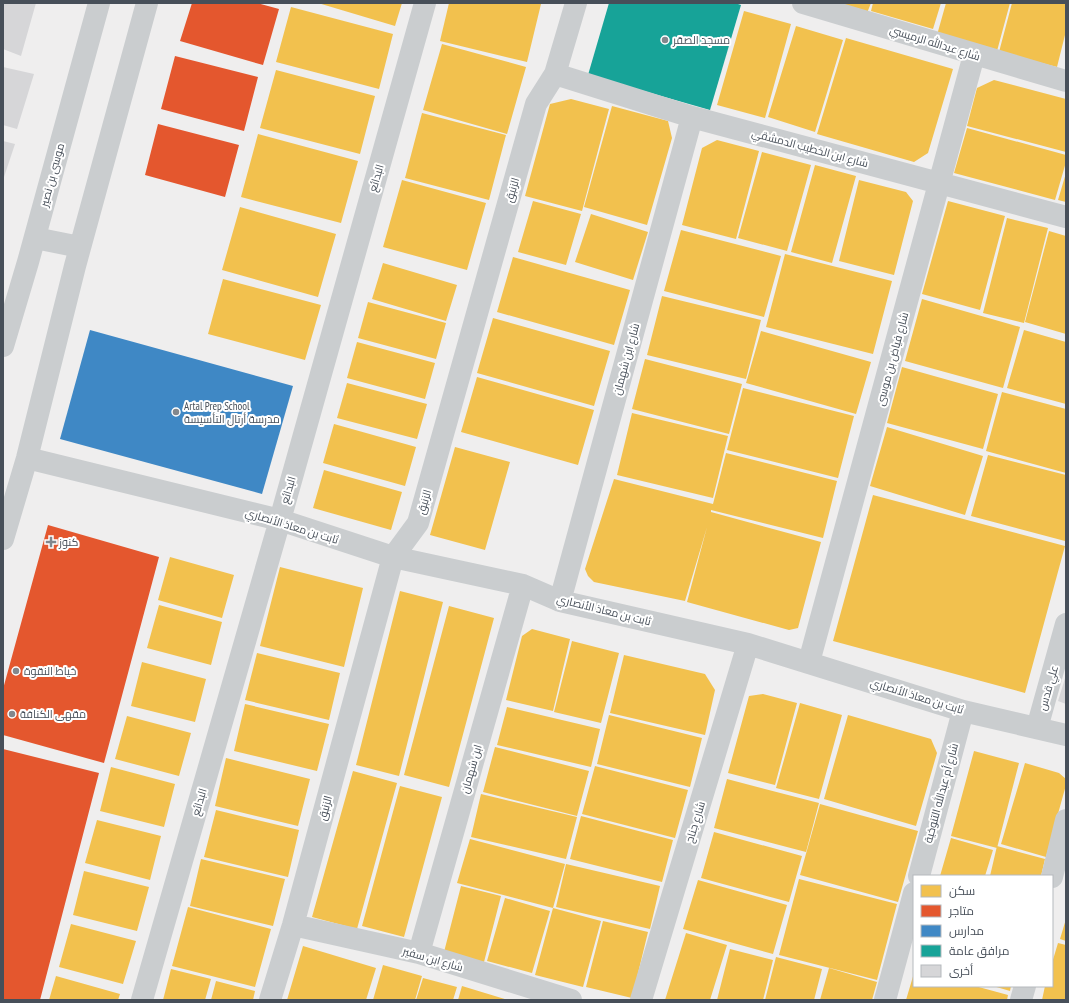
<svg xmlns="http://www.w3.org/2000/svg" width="1069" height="1003" font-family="'PT Sans Narrow',Cairo,sans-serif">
	<rect width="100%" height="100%" fill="#efeeee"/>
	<!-- homes -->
	<path fill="#f2c14e" d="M318 3H402L395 26Z
		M449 3 541 4 527 62 440 41Z
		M836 3H871L867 13Z
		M873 3H941L933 29 871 11Z
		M946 3H1010L997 51 937 35Z
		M1012 3H1066V31L1057 67 999 52Z
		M291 7 393 34 379 89 276 62Z
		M744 11 791 24 765 118 717 105Z
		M796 26 843 40 815 132 768 117Z
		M846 38 953 69 928 153 914 162 817 134Z
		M442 44 526 67 507 134 423 110Z
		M276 70 375 96 360 154 260 128Z
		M994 80 1066 99V152L967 126 977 88Z
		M571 99 609 109 582 211 525 196 550 104Z
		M612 106 668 121 672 138 647 225 584 207Z
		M422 113 506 135 489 200 405 178Z
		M967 128 1066 155V162L1055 200 954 173Z
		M258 134 358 161 341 223 241 197Z
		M717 140 759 151 736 239 682 225 702 148Z
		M762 152 811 165 787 251 738 238Z
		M815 165 856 176 832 263 791 252Z
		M1066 173V202L1058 200Z
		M402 180 486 203 467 270 383 247Z
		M859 180 906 192 913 201 894 275 839 261Z
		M533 201 581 214 566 265 518 252Z
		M948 201 1005 216 980 310 922 294Z
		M240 207 336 234 318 297 222 270Z
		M591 214 648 232 633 280 575 262Z
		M1007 218 1048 228 1024 323 983 313Z
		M681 230 781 256 764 317 664 291Z
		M1049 231 1066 236V334L1025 322Z
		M785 254 892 281 873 354 766 327Z
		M513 257 630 290 614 345 497 312Z
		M383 263 457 285 446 321 372 299Z
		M223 279 321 305 305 360 208 334Z
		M662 296 761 320 746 379 647 355Z
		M922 299 1020 327 1003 388 905 361Z
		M368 302 446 323 436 359 358 338Z
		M493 318 610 351 594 406 477 373Z
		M1024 330 1066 342V404L1007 388Z
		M761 331 871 362 856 414 746 383Z
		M357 342 435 363 425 399 347 378Z
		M645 359 742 384 729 434 632 409Z
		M902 367 998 394 983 449 887 423Z
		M477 377 594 410 578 465 461 432Z
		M347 383 427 404 417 439 337 418Z
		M743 388 854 416 838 478 727 450Z
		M1002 392 1066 409V473L986 451Z
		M632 413 728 436 713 498 617 475Z
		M334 424 416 447 405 486 323 463Z
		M887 427 983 456 965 515 870 486Z
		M455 447 510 462 485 550 430 535Z
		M726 453 837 481 823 538 711 510V512L821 542 798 628 789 630 687 602 707 527 685 601 594 582 588 576 585 569 614 479 713 504Z
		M988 455 1066 475 1065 541 971 516Z
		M324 470 402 492 391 530 313 508Z
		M873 495 1065 546 1025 693 833 641Z
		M170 557 234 575 222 618 158 600Z
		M280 567 363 588 344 667 260 646Z
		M400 591 443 602 399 776 356 765Z
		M159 605 222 622 211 665 147 648Z
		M449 606 494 618 449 787 404 775Z
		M532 629 570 639 553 711 506 700 522 636Z
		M572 641 619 653 601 723 554 712Z
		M257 653 340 673 329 720 245 700Z
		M624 655 705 674 715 690 705 735 610 713Z
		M142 662 206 679 195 722 131 706Z
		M763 694 797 703 775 785 728 773 749 696Z
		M800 703 842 715 819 799 776 788Z
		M245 704 329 724 317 771 234 751Z
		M507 707 600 729 591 767 497 745Z
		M609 715 702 738 690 787 597 764Z
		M848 715 931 739 937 753 916 826 824 799Z
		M127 716 191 733 179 776 115 759Z
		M495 747 589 771 577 816 483 792Z
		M974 751 1019 763 997 848 951 836Z
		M226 758 310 779 298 826 215 806Z
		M1025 763 1059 773 1066 779V785L1046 857 1001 844Z
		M595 766 688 790 675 838 582 814Z
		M111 767 175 784 164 827 100 811Z
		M353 771 397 783 357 929 312 917Z
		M727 779 819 803 806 852 714 828Z
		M400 786 442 797 404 937 362 926Z
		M481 794 577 817 566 859 471 837Z
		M820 804 918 831 898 902 800 875Z
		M216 810 299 830 288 877 204 857Z
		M581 816 673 840 662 882 570 859Z
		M97 820 161 836 150 880 85 863Z
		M714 832 802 856 789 902 701 878Z
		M951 838 993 850 985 876H940Z
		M470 839 565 864 553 908 457 883Z
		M997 846 1045 859 1041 876H990Z
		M201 859 285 879 273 926 190 906Z
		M566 864 660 886 650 929 556 907Z
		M84 871 149 887 137 931 73 915Z
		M799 879 897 904 877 980 779 955Z
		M698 880 787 905 773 954 683 929Z
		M461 886 501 896 484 962 444 952Z
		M505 898 550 911 532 973 487 961Z
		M188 907 271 929 255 987 172 966Z
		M553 908 601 921 583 987 535 975Z
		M1066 919V941L1060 939Z
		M603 921 648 932 632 998 586 987Z
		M71 924 136 941 123 984 59 967Z
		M686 933 727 945 710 1000H665Z
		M1058 943 1066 945V1000H1042L1045 986H1052V963Z
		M303 946 376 968 366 1000H287Z
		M730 949 773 960 763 1000H717Z
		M776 957 822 969 814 1000H765Z
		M383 965 422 976 415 1000H373Z
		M829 968 877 982 872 1000H820Z
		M171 969 211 979 205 1000H163Z
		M914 973V986H975L1008 995 1007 1000H906Z
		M56 976 120 994 118 1000H49Z
		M423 978 457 987 453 1000H416Z
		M216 981 255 991 253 1000H211Z
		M462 986 508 1000H458Z
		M993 986H1011L1010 991Z"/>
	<!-- shops -->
	<path fill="#e4572e" d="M192 3H257L279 9 263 65 180 41Z
		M175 56 258 77 244 131 161 109Z
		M158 124 239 145 225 197 145 175Z
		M48 525 159 557 104 763 3 735V689Z
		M3 749 99 773 40 1000H3Z"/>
	<!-- schools -->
	<path fill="#3f88c5" d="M90 330 293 386 262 494 60 439Z"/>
	<!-- public -->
	<path fill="#17a398" d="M609 3H735L741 5 710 110 588 75Z"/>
	<!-- building -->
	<path fill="#d6d6d8" d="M3 3H36L21 56 3 49Z
		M3 67 34 74 17 129 3 125Z
		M3 141 15 144 3 180Z
		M1066 675V704L1058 701Z"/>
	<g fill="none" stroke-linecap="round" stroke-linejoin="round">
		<!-- minor -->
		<path stroke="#cacdcf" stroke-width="22" d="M803 3 1066 81
			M555 74 692 117 1066 217
			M35 238 80 247
			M3 346 28 262 99 3
			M27 458 280 520 393 557 523 585 560 601 748 644 963 711 1066 735
			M3 539 27 458 75 266 147 3
			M560 601 692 117
			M809 662 974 55
			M1037 728 1066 624
			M919 876 963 711
			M1052 877 1066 820
			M293 925 419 953 571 1000
			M419 953 523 585
			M142 1000 280 520 425 3
			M270 1000 293 925 393 557 418 523 536 104 555 74 576 3
			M641 1000 748 644
			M885 1000 914 893
			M1021 1000 1025 986"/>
	</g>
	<!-- markers -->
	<g fill="#82878d" stroke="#fff" stroke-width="1.5">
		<circle cx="665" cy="40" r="4"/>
		<circle cx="176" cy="412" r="4"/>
		<path d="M49 536h4v4h4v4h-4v4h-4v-4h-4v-4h4z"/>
		<circle cx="16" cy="671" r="4"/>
		<circle cx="12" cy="714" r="4"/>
	</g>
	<g text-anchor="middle" stroke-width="4" stroke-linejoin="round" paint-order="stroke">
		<!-- poi labels -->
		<g font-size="11" fill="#474f59" stroke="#fff" text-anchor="start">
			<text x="673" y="44">مسجد الصقر</text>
			<text x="184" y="410">Artal Prep School<tspan x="184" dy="13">مدرسة أرتال التأسيسة</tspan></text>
			<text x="59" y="546">كنوز</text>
			<text x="24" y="675">خياط النقوة</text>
			<text x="20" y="718">مقهى الكنافة</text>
		</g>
		<!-- street labels -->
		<g font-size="11" fill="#474f59" stroke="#fff">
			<text transform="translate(935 43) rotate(17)" y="4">شارع عبدالله الرميسي</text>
			<text transform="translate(810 148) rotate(15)" y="4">شارع ابن الخطيب الدمشقي</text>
			<text transform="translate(52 175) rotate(-75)" y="4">موسى بن نصير</text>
			<text transform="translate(376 178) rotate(-74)" y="4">البدائع</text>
			<text transform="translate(512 190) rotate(-74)" y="4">الزنبق</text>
			<text transform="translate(626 359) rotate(-75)" y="4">شارع ابن شهمان</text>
			<text transform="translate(892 359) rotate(-75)" y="4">شارع فياض بن موسى</text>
			<text transform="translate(288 490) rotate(-74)" y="4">البدائع</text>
			<text transform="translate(424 502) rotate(-74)" y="4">الزنبق</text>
			<text transform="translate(292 526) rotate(17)" y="4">ثابت بن معاذ الأنصاري</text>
			<text transform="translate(604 610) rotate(14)" y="4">ثابت بن معاذ الأنصاري</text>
			<text transform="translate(1048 688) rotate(-74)" y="4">علي قدس</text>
			<text transform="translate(917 696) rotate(17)" y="4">ثابت بن معاذ الأنصاري</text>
			<text transform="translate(471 769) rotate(-74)" y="4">ابن شهمان</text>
			<text transform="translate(941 793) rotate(-75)" y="4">شارع أم عبدالله التنوخية</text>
			<text transform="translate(199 802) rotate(-74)" y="4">البدائع</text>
			<text transform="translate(325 808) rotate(-75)" y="4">الزنبق</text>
			<text transform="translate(695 822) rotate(-73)" y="4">شارع جناح</text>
			<text transform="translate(433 959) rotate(16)" y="4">شارع ابن سفير</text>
		</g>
	</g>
	<!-- border -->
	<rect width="1069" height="1003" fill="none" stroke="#474f59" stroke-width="8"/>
	<!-- legend -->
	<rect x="913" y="875" width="140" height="112" fill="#ffffff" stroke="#b5b9bd"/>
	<rect x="921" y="885" width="20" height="12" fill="#f2c14e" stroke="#b5b9bd"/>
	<text x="949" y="895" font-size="12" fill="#474f59">سكن</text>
	<rect x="921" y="905" width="20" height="12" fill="#e4572e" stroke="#b5b9bd"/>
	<text x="949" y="915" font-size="12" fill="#474f59">متاجر</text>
	<rect x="921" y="925" width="20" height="12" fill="#3f88c5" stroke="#b5b9bd"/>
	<text x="949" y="935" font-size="12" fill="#474f59">مدارس</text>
	<rect x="921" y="945" width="20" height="12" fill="#17a398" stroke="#b5b9bd"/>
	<text x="949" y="955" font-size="12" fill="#474f59">مرافق عامة</text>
	<rect x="921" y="965" width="20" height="12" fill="#d6d6d8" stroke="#b5b9bd"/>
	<text x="949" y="975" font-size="12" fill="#474f59">أخرى</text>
</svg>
